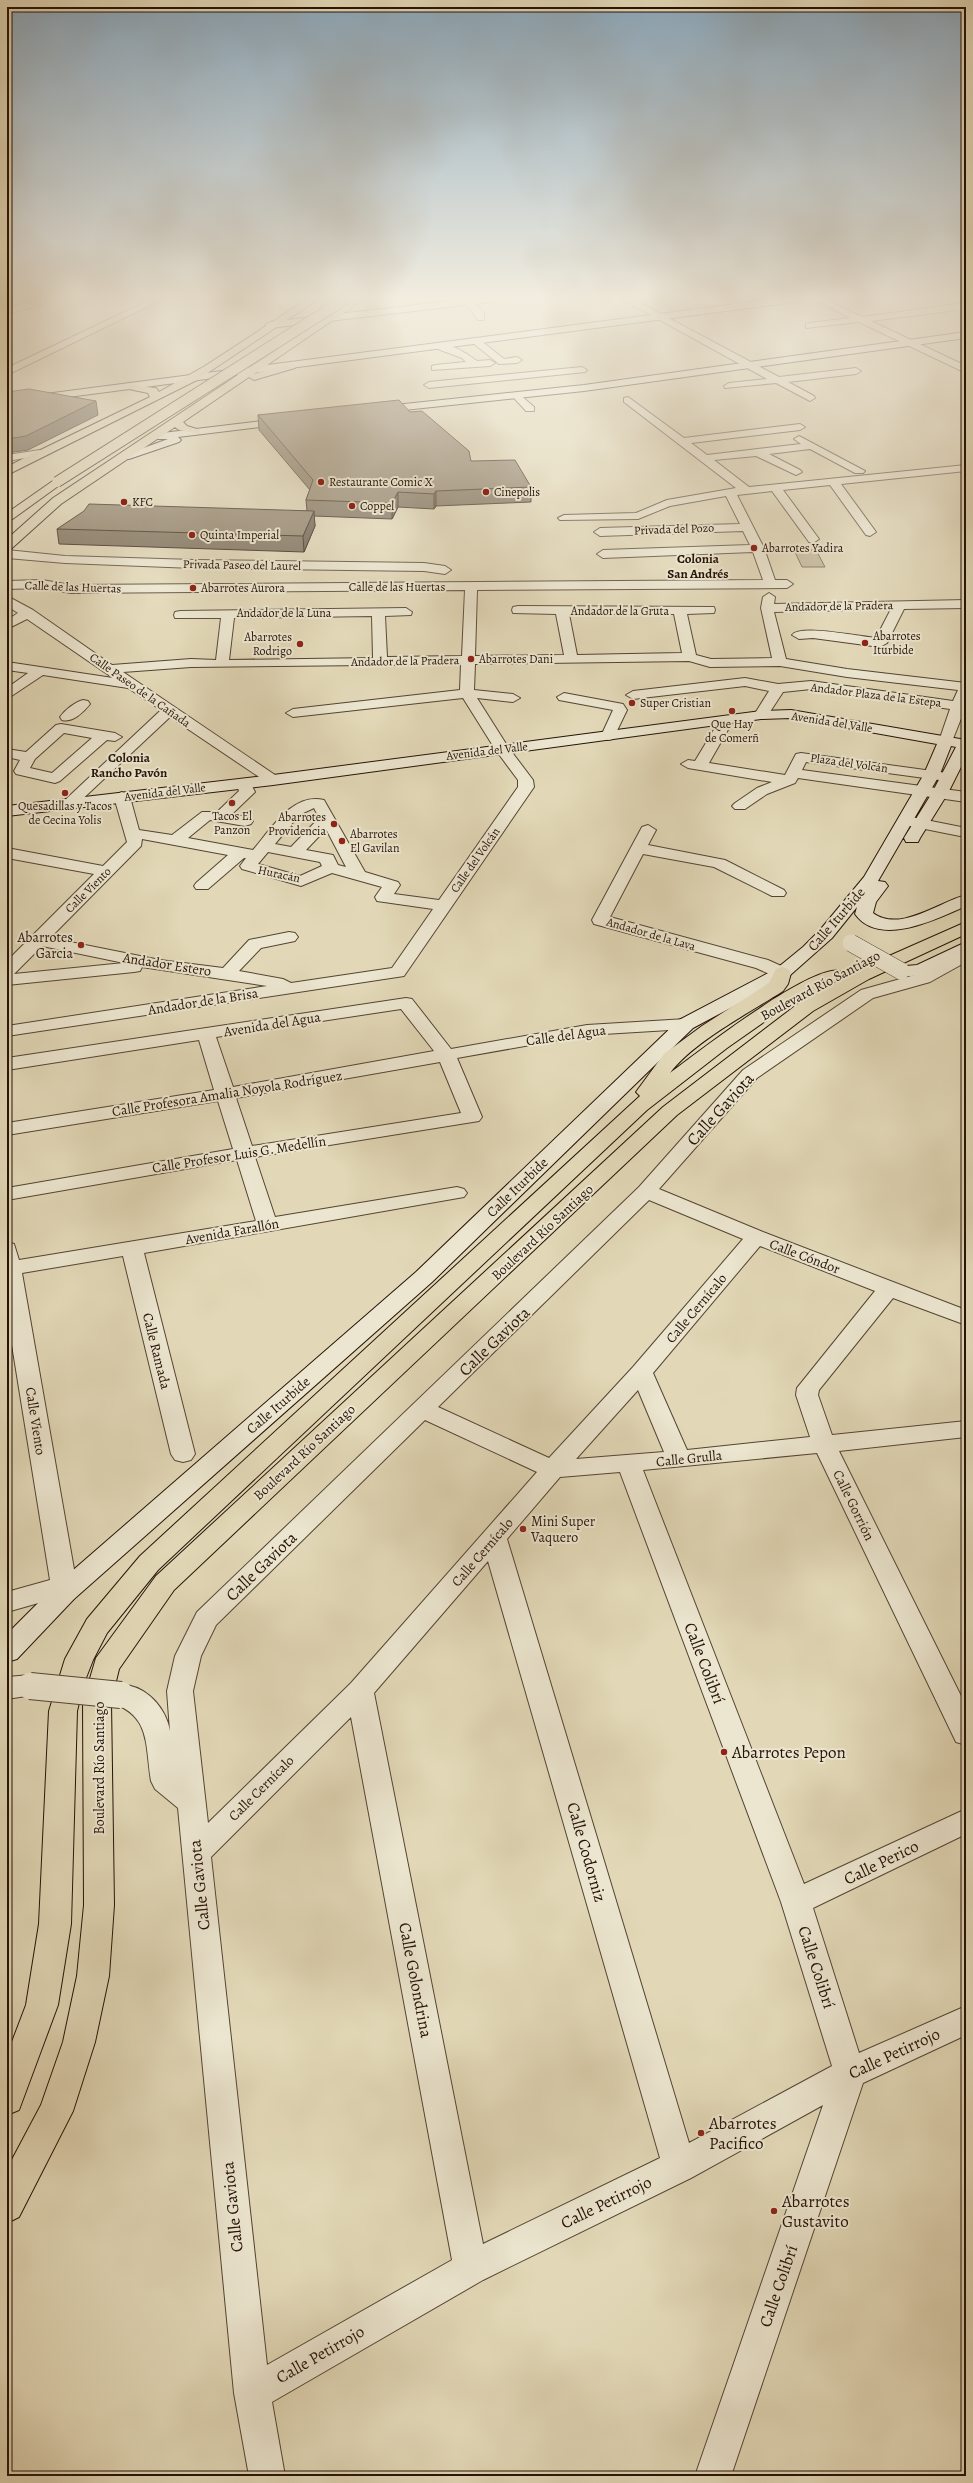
<svg xmlns="http://www.w3.org/2000/svg" width="973" height="2483" font-family="Alegreya,serif">
	<rect width="100%" height="100%" fill="#e2d8b7"/>
	<filter id="stains"><feTurbulence type="fractalNoise" baseFrequency=".005" numOctaves="4"/><feColorMatrix values="0 0 0 0 .2 0 0 0 0 .09 0 0 0 0 .02 0 0 0 .5 -.17"/></filter>
	<radialGradient id="worn" r=".72"><stop offset=".6" stop-color="#630" stop-opacity="0"/><stop offset="1" stop-color="#630" stop-opacity=".3"/></radialGradient>
	<!-- green -->
	<path fill="#c2b699" stroke="#746450" d="M794 550H816L825 567H802Z"/>
	<g fill="none" stroke-linecap="round" stroke-linejoin="round">
		<!-- street casing -->
		<g stroke="#544433" stroke-width="2">
			<path id="street" d="M51 298H66L7 314V308Z
				M154 298H165L7 375V368Z
				M620 298H631L779 377 856 368 861 371 856 374 788 382 814 396 815 398 810 401 776 383 725 388 724 386 729 383 767 379Z
				M812 298H823L862 317 966 303V309L871 321 966 366V373L859 322 806 328V324L809 323 850 318Z
				M465 300H471L484 313V320H478L464 302Z
				M473 339H479L504 359 517 357 522 360 517 363 499 364 473 343Z
				M435 344C447 341 468 354 477 361L490 360 495 363 490 366 432 370V366L435 365 466 362 462 358 435 348Z
				M582 367 587 370 585 372 429 388 424 385 429 382Z
				M518 393 534 407V411H526L514 398 513 396Z
				M628 397 684 438 800 424 805 427 800 430 691 443 707 455 801 444 794 439 799 436 865 471 863 473H855L810 449 769 454 800 470 802 472 796 475 756 456 714 460 749 487 966 465V471L841 484 876 532 870 536 866 535 830 485 783 490 819 539 813 543 809 542 772 491 737 495 764 548 775 580H787L793 584 787 588 477 590 475 656 564 655 556 614 513 613 512 610 513 607 518 606 714 607 715 610 714 613 687 614 696 655 711 659 772 658 761 608 763 597 769 593 775 597 774 604 966 600V608L904 609 887 643 880 647 813 638 799 639 792 635C800 624 862 637 876 638L891 609 774 612 786 659 847 669 966 683V706L951 744 946 745 939 741 950 709 811 689 783 692 766 718 761 719 754 715 769 691 745 686 633 699 626 695 633 691 745 678 778 684 811 681 953 701 958 690 847 677 780 666 710 667 689 661 475 664 474 690 513 694 520 698 513 702 477 698 508 747 533 780 534 787 404 976 7 1036V1026L267 986 142 967 140 971 134 972 7 985V961L94 874 7 858V848L103 866 127 842 114 797 117 794 122 792 130 797 139 830 172 835 202 812H217L239 791 236 783 239 780H249L255 792 232 814 251 818 253 821 251 824 245 826 210 820 188 838 253 850C271 829 293 792 324 800L365 872 398 882 400 885 394 894 439 900 518 787V780L495 749 463 698 293 717 286 713 293 709 460 690 461 664 191 667 123 672 278 777 281 780 278 783H268L170 717 74 807H64L61 804 64 801 161 710 128 688 43 675 7 699V688L28 673 7 670V662L113 678 27 619 7 629V620L18 613 7 606V596L33 610 112 665 191 659 216 660 221 618H175L174 615 175 612 180 611 406 608 412 612 411 615 385 616 387 657 462 656 465 590 71 593 42 588 7 589V581L42 580 71 585 763 580 753 552 603 558 597 554 603 550 750 545 743 531 600 536 594 532 600 528 740 524 726 496 670 506 638 519 560 520 558 518 564 515 636 513 667 500 736 488 624 402V398ZM569 614H674L682 653 577 655ZM372 616 373 658 229 660 234 618ZM314 808 319 818 291 847 275 844 299 815ZM326 829 346 867 338 865 333 855 306 850ZM142 839 228 855 196 883 194 886 196 889H208L244 858H246L240 866 242 869 301 886 332 873 382 887 375 897 377 901 433 909 392 968 291 983 283 979 239 971 261 948 295 941 298 937 295 933 289 932 249 940 223 968 160 960 50 938 141 846ZM268 852 320 862 322 866 300 876 258 864ZM42 946 124 963 14 974Z
				M40 450 44 451V455L7 461V455Z
				M7 550 65 556 194 560 424 563 445 566 451 570 445 574 424 571 194 568 65 563 7 558Z
				M564 693 623 704 627 710 613 739 608 740 601 736 613 710 559 700 557 697Z
				M83 700 88 701 90 704C84 712 72 723 62 720L60 717C65 710 75 702 83 700Z
				M726 717 733 721 709 763 785 775 796 754 801 753 947 773 954 777 952 780 947 781 806 762 802 770 966 792V802L798 778 795 783 767 794 745 809H735L732 806 735 803 757 788 772 782 688 768 681 764 688 760 695 761 721 718Z
				M61 724 115 733 122 737 115 741 107 740 60 781 55 783 16 774 14 771 20 760 7 757V749L26 752 56 725ZM64 733 92 738 52 773 30 768 35 759Z
				M906 816 966 828V834L960 836 900 824 898 821 900 818Z
				M648 825 656 830 648 845 725 860 784 890 786 893 784 896H772L714 867 643 854 610 917 768 960 788 969 791 973 788 977H776L756 968 594 924 592 920 642 827Z
				M966 950V962L930 982 873 998 757 1078 659 1189 763 1232 966 1310V1325L893 1298 819 1390 818 1395 832 1435 966 1421V1437L839 1451 966 1706V1745L956 1742 817 1453 643 1470 804 1884 966 1809V1834L813 1908 859 2053 966 2006V2035L863 2083 731 2476H695L823 2105 691 2178 483 2280 272 2402 285 2476H249L234 2393 178 1808 155 1789 151 1781C145 1745 151 1716 112 1703L108 1695 112 1687C139 1678 166 1705 170 1731L167 1691 175 1656 197 1612 639 1187 743 1070 861 990 918 974ZM649 1200 743 1239 633 1367 549 1458 438 1407ZM760 1246 875 1291 797 1388 796 1395 810 1437 687 1450 653 1373ZM638 1390 664 1452 576 1459ZM425 1420 537 1472 351 1683 208 1823 193 1691 201 1656 216 1625ZM620 1472 781 1902 832 2066 689 2143 507 1539 560 1477ZM488 1561 660 2158 483 2244 374 1693ZM351 1717 452 2260 267 2365 211 1857Z
				M406 998 412 999 451 1049 587 1025 686 1019 692 1020 695 1024 692 1028 686 1029 587 1035 457 1058 482 1117 479 1121 255 1157 275 1217 457 1187 464 1189 467 1193 464 1197 144 1253 195 1454 191 1460 183 1462 175 1460 171 1454 123 1256 22 1273 78 1592 74 1599 65 1602 56 1598 7 1612V1592L50 1580 7 1314V1242L14 1244 19 1260 256 1221 237 1160 7 1200V1188L233 1149 218 1101 7 1135V1123L214 1090 199 1040 7 1070V1058ZM401 1009 434 1051 233 1087 216 1037ZM440 1062 461 1113 252 1146 236 1098Z
				M30 1675 39 1678 43 1686 39 1694 7 1699V1677Z"/>
		</g>
		<!-- secondary casing -->
		<g stroke="#251207" stroke-width="2">
			<path id="secondary" d="M476 298H504L499 301 270 328 265 325 270 322Z
				M782 298H808L803 301 7 405V399Z
				M966 332V338L584 391 376 413 371 410 376 407 584 385Z
				M288 418 293 421 292 423 178 437 181 440 179 442 129 459H121L119 457 168 439H150V435L154 434Z
				M791 710 966 740V757L948 793 920 838 918 842H906L904 838 932 793 956 747 951 746 940 774 878 881 885 882 888 886 876 902 873 913C900 933 939 902 966 895V906C937 919 879 948 855 914L857 907 832 938 788 977 693 1028 432 1282 74 1599 17 1659 7 1662V1634L56 1585 416 1272 679 1020 776 969 803 947 820 930 864 877 924 774 937 744 791 718 761 719 273 785 7 816V806L273 775 761 711Z
				M966 942V954C943 966 921 981 895 975L892 971 895 967 917 965Z"/>
		</g>
		<!-- primary casing -->
		<g stroke="#251207" stroke-width="2">
			<path id="primary" d="M309 298H320L197 380 7 475V467L26 457 150 397 148 393 129 389V385L156 388 159 392 205 366Z
				M354 298H365L254 374 291 363 296 366 295 368 254 380 249 377 183 422 187 426 200 430V434L179 430 175 427 61 504 11 549 7 550V539L53 498Z
				M966 922V934L869 979 813 1011 677 1115 174 1590 119 1669 111 1702 114 1905 109 1976 95 2042 73 2111 19 2217 7 2223V2169L41 2105 63 2042 77 1976 84 1905 83 1702 96 1658 156 1576 663 1107 799 1003 855 971Z
				M782 967 788 969 791 973 788 984 783 991C749 1013 693 1042 670 1073 697 1053 811 964 840 971L842 975 840 979 781 1010 727 1048 647 1110 158 1570 107 1633 93 1660 84 1683 77 1711 71 1924 58 2005 19 2110 7 2115V2055L26 2005 39 1924 49 1711 65 1659 87 1619 140 1556 640 1096 636 1092 664 1054 702 1026 769 983 776 969Z"/>
		</g>
		<!-- highway casing -->
		<g stroke="#251207" stroke-width="2">
			<path id="highway" d="M57 478 61 480V484L7 523V513Z"/>
		</g>
		<!-- street -->
		<use href="#street" fill="#ece6d0" fill-rule="evenodd"/>
		<!-- secondary -->
		<use href="#secondary" fill="#ece6d0" fill-rule="evenodd"/>
		<!-- primary -->
		<use href="#primary" fill="#e2d8b7" fill-rule="evenodd"/>
		<!-- highway -->
		<use href="#highway" fill="#e2d8b7" fill-rule="evenodd"/>
		<!-- rail -->
		<path stroke="#251207" stroke-width="1.5" stroke-dasharray="3.5 3.5" stroke-linecap="butt" d="M7 307 47 298"/>
		<!-- street-bridge casing -->
		<g stroke="#544433" stroke-width="28" stroke-linecap="butt">
			<path id="street-bridge" d="M30 1686 121 1695"/>
		</g>
		<!-- secondary-bridge casing -->
		<g stroke="#251207" stroke-width="18" stroke-linecap="butt">
			<path id="secondary-bridge" d="M851 943 901 971"/>
		</g>
		<!-- highway-bridge casing -->
		<g stroke="#251207" stroke-width="12" stroke-linecap="butt">
			<path id="highway-bridge" d="M57 482 347 298"/>
		</g>
		<!-- street-bridge -->
		<use href="#street-bridge" stroke="#ece6d0" stroke-width="26"/>
		<!-- secondary-bridge -->
		<use href="#secondary-bridge" stroke="#ece6d0" stroke-width="17"/>
		<!-- highway-bridge -->
		<use href="#highway-bridge" stroke="#e2d8b7" stroke-width="10"/>
	</g>
	<!-- wall -->
	<path fill="#746855" stroke="#251207" d="M410 412 471 461 531 487V502L436 506 434 509 398 507 392 519 314 516 315 526 304 552 59 544 57 529 307 511 306 500 310 490 259 430 258 415Z"/>
	<!-- shaded-wall -->
	<path fill="#5e5545" stroke="#251207" d="M96 401 98 415 28 450 7 453V439Z
		M436 491V506L434 509V494Z
		M398 492V507L392 519V503Z
		M314 511 315 526 304 552 303 536Z"/>
	<!-- building -->
	<path fill="#877963" stroke="#251207" d="M29 389 96 401 26 436 7 439V392Z
		M399 400 410 412 422 411 469 451 471 461 515 460 531 487 436 491 434 494 398 492 392 503 306 500 313 480 258 415Z
		M89 504 314 511 303 536 57 529 84 511Z"/>
	<!-- sky -->
	<linearGradient id="sky" x2="0" y2="1"><stop stop-color="#8ca8bc"/><stop offset="0.46" stop-color="#f2eddf"/><stop offset="1" stop-color="#f2eddf" stop-opacity="0"/></linearGradient>
	<rect width="973" height="646" fill="url(#sky)"/>
	<!-- markers -->
	<g fill="#8f2418" stroke="#ece6d0" stroke-width="1.5">
		<circle cx="321" cy="482" r="4"/>
		<circle cx="486" cy="492" r="4"/>
		<circle cx="124" cy="502" r="4"/>
		<circle cx="352" cy="506" r="4"/>
		<circle cx="192" cy="535" r="4"/>
		<circle cx="754" cy="548" r="4"/>
		<circle cx="193" cy="588" r="4"/>
		<circle cx="865" cy="643" r="4"/>
		<circle cx="300" cy="644" r="4"/>
		<circle cx="471" cy="659" r="4"/>
		<circle cx="632" cy="703" r="4"/>
		<circle cx="732" cy="711" r="4"/>
		<circle cx="65" cy="793" r="4"/>
		<circle cx="232" cy="803" r="4"/>
		<circle cx="334" cy="824" r="4"/>
		<circle cx="342" cy="841" r="4"/>
		<circle cx="81" cy="945" r="4"/>
		<circle cx="523" cy="1529" r="4"/>
		<circle cx="724" cy="1752" r="4"/>
		<circle cx="701" cy="2133" r="4"/>
		<circle cx="774" cy="2211" r="4"/>
	</g>
	<g text-anchor="middle" stroke-width="4" stroke-linejoin="round" paint-order="stroke">
		<!-- far-poi labels -->
		<g font-size="12" fill="#251207" stroke="#ece6d0" text-anchor="start">
			<text x="329" y="486">Restaurante Comic X</text>
			<text x="494" y="496">Cinepolis</text>
			<text x="132" y="506">KFC</text>
			<text x="360" y="510">Coppel</text>
			<text x="200" y="539">Quinta Imperial</text>
			<text x="762" y="552">Abarrotes Yadira</text>
			<text x="201" y="592">Abarrotes Aurora</text>
			<text x="873" y="640">Abarrotes<tspan x="873" dy="14">Iturbide</tspan></text>
			<text x="292" y="641" text-anchor="end">Abarrotes<tspan x="292" dy="14">Rodrigo</tspan></text>
			<text x="479" y="663">Abarrotes Dani</text>
			<text x="640" y="707">Super Cristian</text>
			<text x="732" y="728" text-anchor="middle">Que Hay<tspan x="732" dy="14">de Comerñ</tspan></text>
			<text x="65" y="810" text-anchor="middle">Quesadillas y Tacos<tspan x="65" dy="14">de Cecina Yolis</tspan></text>
			<text x="232" y="820" text-anchor="middle">Tacos El<tspan x="232" dy="14">Panzon</tspan></text>
			<text x="326" y="821" text-anchor="end">Abarrotes<tspan x="326" dy="14">Providencia</tspan></text>
			<text x="350" y="838">Abarrotes<tspan x="350" dy="14">El Gavilan</tspan></text>
		</g>
		<!-- far-street labels -->
		<g font-size="12" fill="#251207" stroke="#ece6d0">
			<text transform="translate(674 529) rotate(-2)" y="4">Privada del Pozo</text>
			<text transform="translate(242 565) rotate(1)" y="4">Privada Paseo del Laurel</text>
			<text transform="translate(73 587) rotate(2)" y="4">Calle de las Huertas</text>
			<text x="397" y="591">Calle de las Huertas</text>
			<text transform="translate(839 606) rotate(-1)" y="4">Andador de la Pradera</text>
			<text x="620" y="615">Andador de la Gruta</text>
			<text x="284" y="617">Andador de la Luna</text>
			<text transform="translate(405 661) rotate(-1)" y="4">Andador de la Pradera</text>
			<text transform="translate(140 690) rotate(35)" y="4">Calle Paseo de la Cañada</text>
			<text transform="translate(876 695) rotate(7)" y="4">Andador Plaza de la Estepa</text>
			<text transform="translate(832 722) rotate(9)" y="4">Avenida del Valle</text>
			<text transform="translate(487 751) rotate(-7)" y="4">Avenida del Valle</text>
			<text transform="translate(849 763) rotate(8)" y="4">Plaza del Volcán</text>
			<text transform="translate(165 792) rotate(-7)" y="4">Avenida del Valle</text>
			<text transform="translate(475 860) rotate(-55)" y="4">Calle del Volcán</text>
			<text transform="translate(279 874) rotate(12)" y="4">Huracán</text>
			<text transform="translate(88 890) rotate(-45)" y="4">Calle Viento</text>
			<text transform="translate(651 934) rotate(16)" y="4">Andador de la Lava</text>
		</g>
		<!-- far-neighbourhood labels -->
		<g font-size="13" font-weight="bold" fill="#251207" stroke="#ece6d0">
			<text x="698" y="563">Colonia<tspan x="698" dy="15">San Andrés</tspan></text>
			<text x="129" y="762">Colonia<tspan x="129" dy="15">Rancho Pavón</tspan></text>
		</g>
		<!-- street labels -->
		<g font-size="14" fill="#251207" stroke="#ece6d0">
			<text transform="translate(836 919) rotate(-49)" y="5">Calle Iturbide</text>
			<text transform="translate(167 964) rotate(9)" y="5">Andador Estero</text>
			<text transform="translate(820 985) rotate(-28)" y="5">Boulevard Río Santiago</text>
			<text transform="translate(203 1001) rotate(-9)" y="5">Andador de la Brisa</text>
			<text transform="translate(272 1024) rotate(-9)" y="5">Avenida del Agua</text>
			<text transform="translate(566 1035) rotate(-8)" y="5">Calle del Agua</text>
			<text transform="translate(227 1093) rotate(-9)" y="5">Calle Profesora Amalia Noyola Rodríguez</text>
			<text transform="translate(239 1154) rotate(-9)" y="5">Calle Profesor Luis G. Medellín</text>
			<text transform="translate(517 1187) rotate(-44)" y="5">Calle Iturbide</text>
			<text transform="translate(232 1231) rotate(-10)" y="5">Avenida Farallón</text>
			<text transform="translate(542 1232) rotate(-43)" y="5">Boulevard Río Santiago</text>
			<text transform="translate(805 1256) rotate(21)" y="5">Calle Cóndor</text>
			<text transform="translate(696 1308) rotate(-50)" y="5">Calle Cernícalo</text>
			<text transform="translate(157 1351) rotate(76)" y="5">Calle Ramada</text>
			<text transform="translate(278 1405) rotate(-41)" y="5">Calle Iturbide</text>
			<text transform="translate(36 1421) rotate(81)" y="5">Calle Viento</text>
			<text transform="translate(304 1452) rotate(-43)" y="5">Boulevard Río Santiago</text>
			<text transform="translate(689 1458) rotate(-6)" y="5">Calle Grulla</text>
			<text transform="translate(854 1505) rotate(64)" y="5">Calle Gorrión</text>
			<text transform="translate(482 1552) rotate(-49)" y="5">Calle Cernícalo</text>
			<text transform="translate(99 1768) rotate(-90)" y="5">Boulevard Río Santiago</text>
			<text transform="translate(261 1788) rotate(-45)" y="5">Calle Cernícalo</text>
		</g>
		<!-- poi labels -->
		<g font-size="14" fill="#251207" stroke="#ece6d0" text-anchor="end">
			<text x="73" y="942">Abarrotes<tspan x="73" dy="16">Garcia</tspan></text>
			<text x="531" y="1526" text-anchor="start">Mini Super<tspan x="531" dy="16">Vaquero</tspan></text>
		</g>
		<!-- near-street labels -->
		<g font-size="17" fill="#251207" stroke="#ece6d0">
			<text transform="translate(720 1109) rotate(-48)" y="6">Calle Gaviota</text>
			<text transform="translate(494 1341) rotate(-44)" y="6">Calle Gaviota</text>
			<text transform="translate(261 1566) rotate(-44)" y="6">Calle Gaviota</text>
			<text transform="translate(705 1663) rotate(69)" y="6">Calle Colibrí</text>
			<text transform="translate(587 1852) rotate(74)" y="6">Calle Codorniz</text>
			<text transform="translate(881 1862) rotate(-26)" y="6">Calle Perico</text>
			<text transform="translate(199 1885) rotate(-96)" y="6">Calle Gaviota</text>
			<text transform="translate(817 1967) rotate(72)" y="6">Calle Colibrí</text>
			<text transform="translate(416 1980) rotate(79)" y="6">Calle Golondrina</text>
			<text transform="translate(894 2053) rotate(-25)" y="6">Calle Petirrojo</text>
			<text transform="translate(606 2202) rotate(-26)" y="6">Calle Petirrojo</text>
			<text transform="translate(232 2207) rotate(-96)" y="6">Calle Gaviota</text>
			<text transform="translate(778 2286) rotate(-71)" y="6">Calle Colibrí</text>
			<text transform="translate(320 2354) rotate(-30)" y="6">Calle Petirrojo</text>
		</g>
		<!-- near-poi labels -->
		<g font-size="17" fill="#251207" stroke="#ece6d0" text-anchor="start">
			<text x="732" y="1758">Abarrotes Pepon</text>
			<text x="709" y="2129">Abarrotes<tspan x="709" dy="20">Pacifico</tspan></text>
			<text x="782" y="2207">Abarrotes<tspan x="782" dy="20">Gustavito</tspan></text>
		</g>
	</g>
	<!-- margin -->
	<rect width="973" height="2483" fill="none" stroke="#e2d8b7" stroke-width="24"/>
	<rect x="8" y="8" width="957" height="2467" fill="none" stroke="#251207" stroke-width="2"/>
	<rect x="12" y="12" width="949" height="2459" fill="none" stroke="#251207"/>
	<rect width="100%" height="100%" filter="url(#stains)"/>
	<rect width="100%" height="100%" fill="url(#worn)"/>
</svg>
